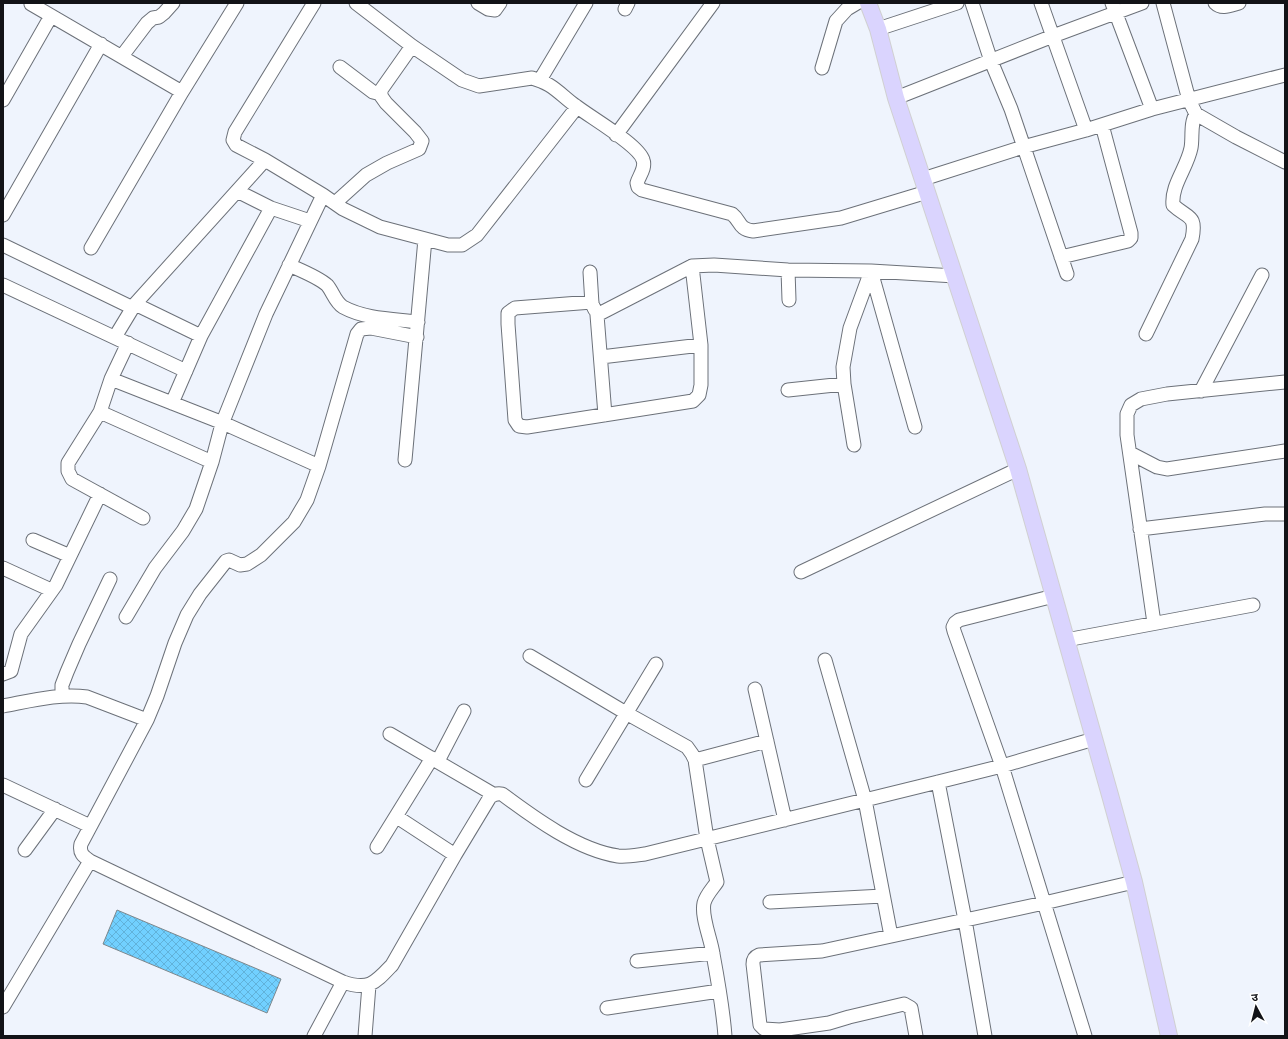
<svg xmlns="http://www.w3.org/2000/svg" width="1288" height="1039" font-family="Barlow,'Noto Sans Devanagari',sans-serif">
	<defs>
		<pattern id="building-cross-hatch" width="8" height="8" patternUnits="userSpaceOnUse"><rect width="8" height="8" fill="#71d0ff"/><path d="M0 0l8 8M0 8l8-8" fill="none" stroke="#61b2da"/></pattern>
	</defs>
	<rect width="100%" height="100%" fill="#eff4fd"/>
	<!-- building -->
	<path fill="url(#building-cross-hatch)" stroke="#7d878c" d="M117 910 281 979 267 1013 103 944Z"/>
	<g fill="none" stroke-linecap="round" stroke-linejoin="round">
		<!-- minor casing -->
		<g stroke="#6c7179" stroke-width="15">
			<path id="minor" d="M314 3 235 132 233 140 236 145 265 160 323 195 343 209 380 227 448 245H462L477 235 577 107
				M356 3 412 46 462 80 479 86 532 78C539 80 544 82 549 85 559 91 567 100 576 106 590 117 639 145 643 160 646 168 639 176 637 183L638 187 642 190 732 214C741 221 738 229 753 231L841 218 927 192
				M478 3 488 9 495 10 500 3
				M972 3 991 61 1011 109 1067 274
				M1041 3 1086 130
				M1112 3 1152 109
				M1163 3 1189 100 1196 114 1236 137 1285 162
				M1215 3C1222 10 1231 5 1239 3
				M31 4 182 92
				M625 9 628 3
				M878 29 957 3
				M122 56 147 23 153 18 159 17 164 13 173 3
				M340 67 373 92 381 94
				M822 68 836 21 847 9 857 3
				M540 80 586 3
				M896 98 1053 36 1142 3
				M3 100 51 16
				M616 135 713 3
				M923 179 1023 147 1086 130 1152 109 1285 75
				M237 191 271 208 310 221
				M335 203 366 175 387 163 419 149 422 141 415 132 386 103 381 96V90L412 46
				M3 215 101 44
				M3 245 133 308
				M91 248 182 92 237 3
				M1061 257 1128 241 1131 238V233L1102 125
				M289 265C300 270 318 277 327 285 333 292 335 302 343 307 365 319 393 319 418 322
				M788 270 789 300
				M590 272 592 304 595 310
				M3 285 186 371
				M592 302 515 308 508 313V324L515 420 519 426 527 427 693 401 699 395 701 385V345L692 266
				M135 304 201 336
				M1146 334 1192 239C1197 214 1188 219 1173 205 1171 185 1187 168 1191 148 1193 138 1190 123 1196 114
				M115 337 135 304 265 160
				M128 343 111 379 100 412 68 463V471L72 479 143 518
				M601 357 701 345
				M111 379 223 423 319 466
				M788 390 844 384
				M1201 391 1262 275
				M172 403 201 336 271 208
				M100 412 212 462
				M605 415 597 315 692 266 714 265 788 270 871 271 955 276
				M854 445 844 384 843 367 850 328 871 271 915 427
				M1130 453 1157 467 1167 469 1285 451
				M405 460 425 239
				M1140 529 1265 514H1285
				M33 540 70 556
				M3 568 51 590
				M801 572 1018 469
				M1054 596 959 620 955 623 953 627 954 631 1002 766 1085 1036
				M126 617 155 568 183 531 196 509 212 462 222 424 266 314 323 195
				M1154 623 1127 435V414L1131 405 1141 399 1167 394 1285 382
				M1066 640 1253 605
				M530 656 626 713 687 747 692 754 695 760 707 839 717 882C713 888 706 895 704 903 701 917 711 939 713 954 718 981 723 1009 725 1036
				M825 660 865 800 891 936
				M3 674 11 671 21 634 56 585 100 494
				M755 689 785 820
				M62 696V685L67 672 79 644 110 579
				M3 706C30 701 60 693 87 697L147 720
				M390 734 493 794
				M695 760 767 741
				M438 761 464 711
				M586 780 656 664
				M938 782 965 920 985 1036
				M3 785 90 826
				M397 817 455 855
				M377 847 432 758
				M25 850 55 809
				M90 861C83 856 79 853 81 844L147 720 157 696 175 643 187 615 200 594 226 561 229 560 240 565 247 564 261 555 294 522 307 500 319 466 357 334 361 329 371 328 417 337
				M770 902 883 896
				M637 961 713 953
				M3 1007 90 861 343 982C369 991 375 983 392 965L455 855 490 797C494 794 497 793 502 794 534 818 578 850 618 856 626 857 637 855 645 854L938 782 1002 766 1094 739
				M607 1008 719 991
				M314 1036 343 982
				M365 1036 369 985
				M916 1036 911 1008 904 1004 849 1017 829 1023 780 1030 764 1029 760 1025 753 964C753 959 754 957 759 955L822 951 1044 903 1134 882"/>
		</g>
		<!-- major casing -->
		<g stroke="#d0d0d1" stroke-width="18">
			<path id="major" d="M868 3 878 29 896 98 1018 469 1110 795 1134 882 1169 1036"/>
		</g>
		<!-- minor -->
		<use href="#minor" stroke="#fff" stroke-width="13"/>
		<!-- major -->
		<use href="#major" stroke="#dad4fe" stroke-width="16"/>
	</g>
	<!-- border -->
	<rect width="1288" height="1039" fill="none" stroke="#121317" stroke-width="8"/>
	<!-- north arrow -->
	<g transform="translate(1256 1007) rotate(353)" stroke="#ffffff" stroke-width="3" paint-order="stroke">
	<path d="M0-3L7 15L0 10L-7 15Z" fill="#121317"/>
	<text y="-6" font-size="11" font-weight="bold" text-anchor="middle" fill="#121317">उ</text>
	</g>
</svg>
